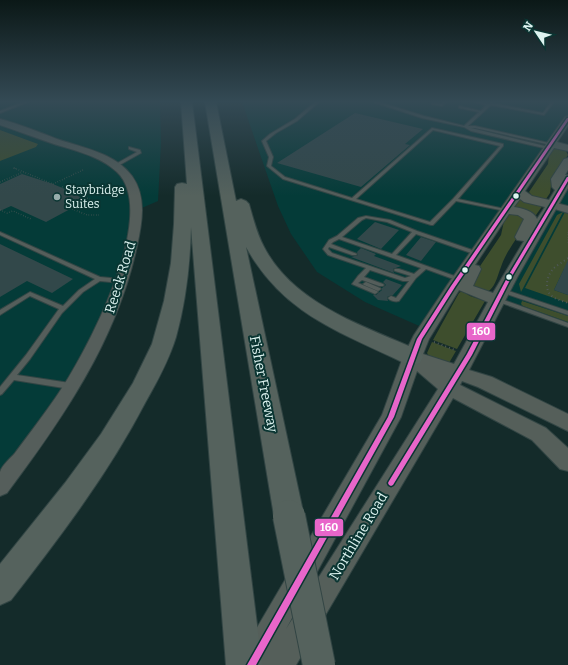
<svg xmlns="http://www.w3.org/2000/svg" width="568" height="665" font-family="Bitter,serif">
	<rect width="100%" height="100%" fill="#142b2a"/>
	<!-- built -->
	<path fill="#043b38" d="M0 102H160L161 143 158 201 137 210 106 324 0 487Z
		M242 102H568V119L551 144 475 127H467L548 148 426 329 365 302 317 272 291 234 278 206Z
		M568 178V325L498 300Z"/>
	<!-- green -->
	<path fill="#3e4e2d" d="M0 130 38 144 36 147 0 161Z
		M557 148 566 151 568 155 552 179 550 193 546 199 533 197 529 192 548 164 549 154 553 149Z
		M521 198 543 205 536 215H535L514 208Z
		M563 212 521 292 519 284 557 215Z
		M565 212H568V270L564 269 554 290 568 295V303L525 288Z
		M513 214 524 217 527 222C519 236 506 251 501 267 498 274 496 285 490 290 485 294 475 287 470 284V281L501 235 504 221 509 215Z
		M462 291 470 296 485 301 457 349 433 340 459 293Z
		M522 301 568 316V322L523 306 521 304Z
		M432 342 456 351 449 363 429 356 427 353Z"/>
	<!-- building -->
	<path fill="#32484a" d="M355 113 423 129 405 144 410 145 361 187 277 163Z
		M22 174 53 184 79 195 78 196 87 200 46 222 11 206 0 211V184Z
		M375 222 399 230 381 249 357 239Z
		M421 237 436 242 421 261 406 255Z
		M0 244 73 279 52 293 27 281 0 297Z
		M361 248 376 254 374 256 401 266 393 269 394 273 351 257 358 255 357 252Z
		M568 260V295L554 290Z
		M386 279 402 285 393 295 387 297 388 301 378 300 373 295H376L382 290V288L386 285 383 282Z"/>
	<g fill="none" stroke-linecap="round" stroke-linejoin="round">
		<!-- service casing -->
		<g stroke="#324544" stroke-width="2">
			<path id="service" d="M23 102H28L0 113V111Z
				M315 102H319L297 121 276 133 266 141 273 157 271 166 285 177 352 198 432 128 503 144V146L458 199 505 209 507 210 505 211 456 201 433 225H431L283 179 267 166 269 157 262 141 270 134 295 119ZM433 130 500 146 453 199 430 222 356 199Z
				M373 102H379L424 116 464 126 479 112 459 108V106L481 111 486 105 474 102H481L488 104 490 102H493L492 103 543 113 551 102H554L544 115 491 105 468 126H475L553 144 551 145 475 128H471L549 147V149H548L471 131 464 127 422 118Z
				M432 102 441 104 443 102H446L442 106 432 104Z
				M129 147 140 150 141 153 116 167H114V165L137 152 129 149Z
				M366 216 390 220 417 231 478 252 479 253 478 254H474L416 234 396 255 460 278 461 279 458 281 456 280 426 269 416 278 399 301C396 302 390 301 388 298L391 296 396 298 409 281H403L370 270 364 277 383 284 384 285 383 286H379L362 280 358 283 377 291 378 292 375 294 373 293 352 284 358 276 366 268 328 255 323 249 329 240 337 236 358 218ZM366 218 387 222 412 232 392 254 342 237 362 220ZM339 239 421 268 414 274 399 269H395L394 270 395 271 411 276 405 278 332 253 328 249 329 247 352 255H356L357 254 331 244 333 242Z
				M0 232 100 277 121 279 124 281 121 283 100 281 83 292 62 313 30 359 17 375 70 383 72 384 73 386 72 388 70 389 14 380 2 394 0 395V387L26 355 59 309 30 296 0 315V310L30 292 63 306 79 290 95 279 0 235Z
				M366 282 380 288 381 289 378 291 364 285 363 284Z
				M503 289 568 311V315L501 292 500 291Z
				M498 298 568 323V327L496 301 495 300 496 299Z"/>
		</g>
		<!-- tertiary casing -->
		<g stroke="#324544" stroke-width="2">
			<path id="tertiary" d="M0 119C19 124 39 132 57 139 83 148 115 153 132 176 147 197 142 223 137 246 117 340 63 418 7 493L0 496C0 489 0 478 0 472 2 465 11 458 15 453 29 434 43 416 56 397 84 357 161 214 117 172 100 156 76 151 54 144 36 138 18 131 0 125Z
				M552 202 568 206V213L548 207 546 205Z"/>
		</g>
		<!-- secondary casing -->
		<g stroke="#324544" stroke-width="2">
			<path id="secondary" d="M568 116V126L557 142 568 145V151L554 148 525 191 532 196 549 200 555 190 552 187 551 179 564 159 568 158V170L565 175H568V188L518 276 469 370 492 377 568 414V431L478 387 462 381 460 385 546 428 568 448V471L560 469 532 440 453 398 296 665H237L241 655 382 415 403 357 414 335 448 284 565 117ZM520 199 524 202 545 207 537 219C534 211 522 208 514 207ZM509 214 518 215 524 219 515 237 517 240 524 241 493 293 473 286 481 269 479 266 475 265ZM459 290 488 302 454 364 423 354 429 339ZM417 371 438 389 286 629 401 417Z"/>
		</g>
		<!-- motorway casing -->
		<g stroke="#324544" stroke-width="2">
			<path id="motorway" d="M181 102H192L262 665H226L191 227C190 264 186 301 176 337 169 360 157 382 145 403 108 474 60 537 11 600L0 605V564L65 483 101 434 133 383 152 344 164 301 171 263 174 224 175 187 177 184 182 183 187 184Z
				M205 102H216L236 201 241 199 246 201 249 204C253 218 257 234 264 247 294 305 365 326 420 351L423 357 420 363 412 365 404 363C339 331 284 315 246 247L304 516 299 526 289 530 279 526 274 516Z"/>
		</g>
		<!-- path-far2 -->
		<path stroke="#4f5957" stroke-width="1" stroke-dasharray="0.5 2" stroke-linecap="butt" d="M13 168 17 169"/>
		<!-- path-far1 -->
		<path stroke="#4f5957" stroke-width="1.5" stroke-dasharray="0.5 2" stroke-linecap="butt" d="M14 168 53 184
			M0 182 23 172
			M53 184 83 170
			M62 187 96 202
			M70 208 87 215H99
			M0 210 7 213 13 211 31 219
			M568 232V243"/>
		<!-- path -->
		<path stroke="#4f5957" stroke-width="2" stroke-dasharray="1 3" stroke-linecap="butt" d="M568 258C563 262 557 265 553 269 546 277 544 291 553 297 558 300 563 301 568 303
			M434 342 455 350"/>
		<!-- service -->
		<use href="#service" fill="#555e5b" fill-rule="evenodd"/>
		<!-- tertiary -->
		<use href="#tertiary" fill="#555e5b" fill-rule="evenodd"/>
		<!-- secondary -->
		<use href="#secondary" fill="#555f5a" fill-rule="evenodd"/>
		<!-- motorway -->
		<use href="#motorway" fill="#55625d" fill-rule="evenodd"/>
		<!-- motorway-bridge casing -->
		<g stroke="#324544" stroke-width="34" stroke-linecap="butt">
			<path id="motorway-bridge" d="M289 516 319 665"/>
		</g>
		<!-- motorway-bridge -->
		<use href="#motorway-bridge" stroke="#55625d" stroke-width="32"/>
		<!-- bus-1 casing -->
		<g stroke="#0a3532" stroke-width="3">
			<path id="bus-1" d="M567 118H568V121L455 287 422 339 394 417 256 665H247L388 417 417 339 451 286Z
				M567 177H568V181L512 276 472 355 393 485 391 486 389 485 388 483 389 481 467 354 508 276Z"/>
		</g>
		<!-- bus-1 -->
		<use href="#bus-1" fill="#e866ca" fill-rule="evenodd"/>
	</g>
	<!-- sky -->
	<linearGradient id="sky" x2="0" y2="1"><stop stop-color="#0b1817"/><stop offset="0.52" stop-color="#344a55"/><stop offset="1" stop-color="#344a55" stop-opacity="0"/></linearGradient>
	<rect width="568" height="196" fill="url(#sky)"/>
	<!-- markers -->
	<g fill="#ddf3f0" stroke="#0a3532" stroke-width="1.5">
		<circle cx="516" cy="196" r="3.5"/>
		<circle cx="465" cy="270" r="3.5"/>
		<circle cx="509" cy="277" r="3.5"/>
	</g>
	<circle fill="#97adab" stroke="#0a3532" stroke-width="1.5" cx="57" cy="197" r="4"/>
	<g text-anchor="middle" stroke-width="4" stroke-linejoin="round" paint-order="stroke">
		<!-- far-poi labels -->
		<g font-size="12" fill="#ddf3f0" stroke="#0a3532" text-anchor="start">
			<text x="65" y="194">Staybridge<tspan x="65" dy="14">Suites</tspan></text>
		</g>
		<!-- street labels -->
		<g font-size="14" fill="#ddf3f0" stroke="#0a3532">
			<text transform="translate(120 277) rotate(-73)" y="5">Reeck Road</text>
			<text transform="translate(264 384) rotate(79)" y="5">Fisher Freeway</text>
			<text transform="translate(358 536) rotate(-59)" y="5">Northline Road</text>
		</g>
	</g>
	<g stroke="#0a3532" stroke-width="1.5">
		<rect x="466" y="322" width="30" height="19" rx="4" fill="#e866ca"/>
		<rect x="314" y="518" width="30" height="19" rx="4" fill="#e866ca"/>
	</g>
	<g font-size="11" text-anchor="middle" font-weight="bold" fill="#fff">
		<text x="481" y="335">160</text>
		<text x="329" y="531">160</text>
	</g>
	<!-- north arrow -->
	<g transform="translate(536 32) rotate(305)" stroke="#0a3532" stroke-width="3" paint-order="stroke">
	<path d="M0-3L7 15L0 10L-7 15Z" fill="#ddf3f0"/>
	<text y="-6" font-size="11" font-weight="bold" text-anchor="middle" fill="#ddf3f0">N</text>
	</g>
</svg>
